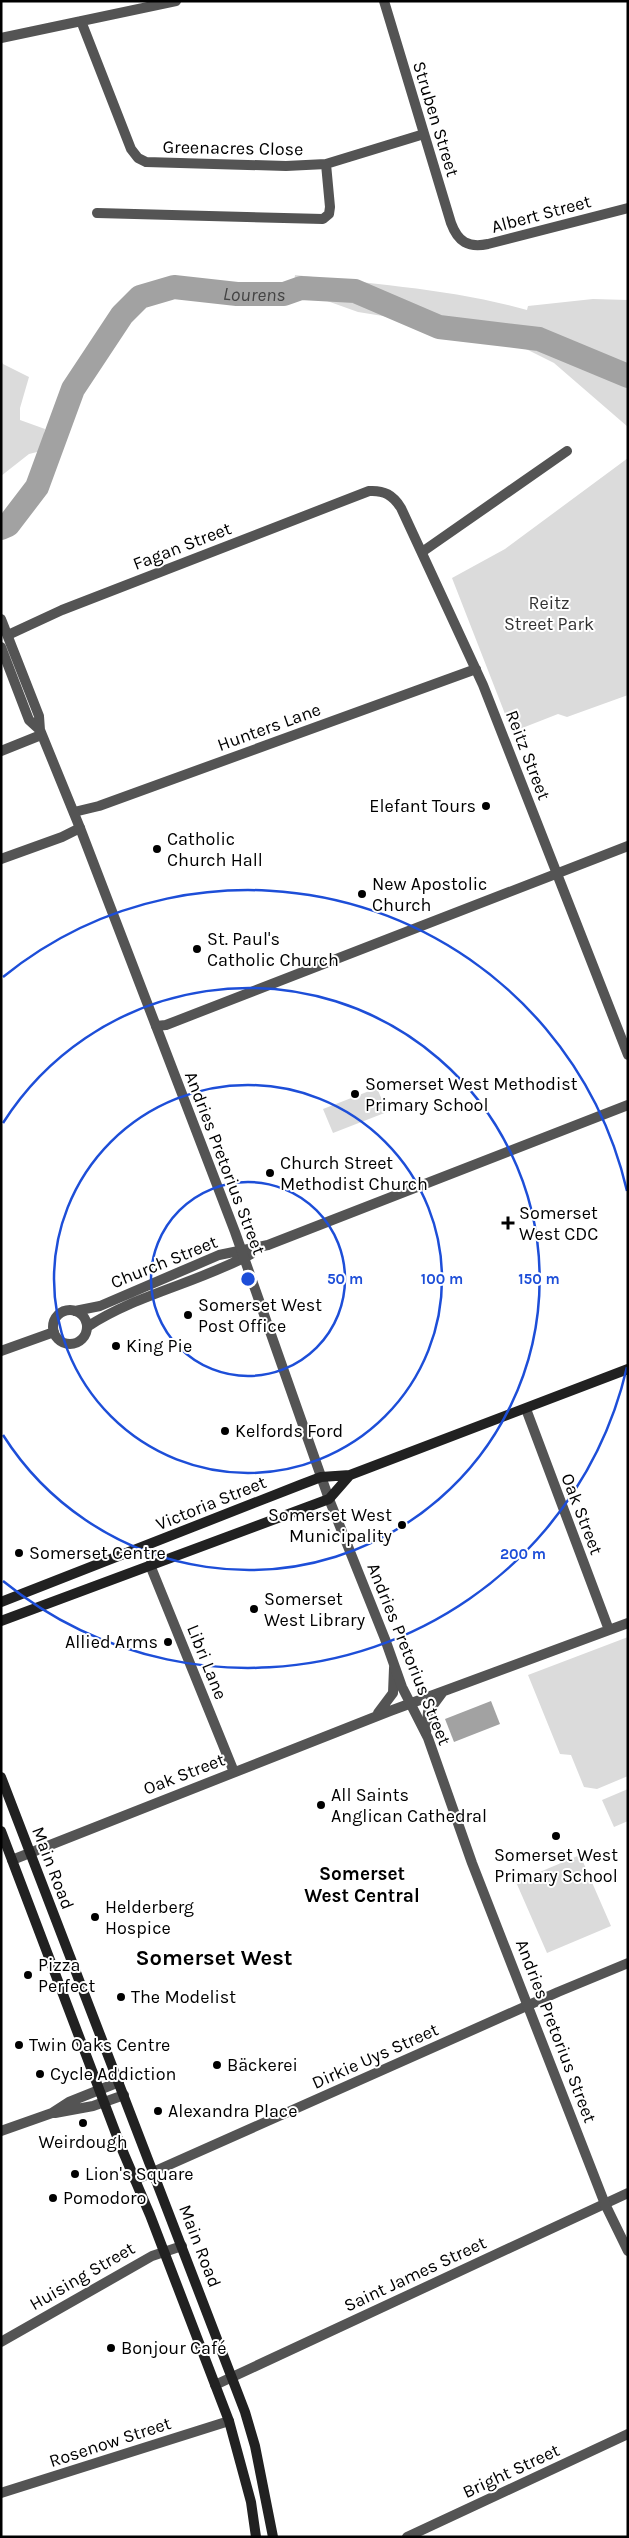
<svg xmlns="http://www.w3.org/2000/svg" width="629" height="2538" font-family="Karla,sans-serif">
	<rect width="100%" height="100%" fill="#fff"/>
	<!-- green -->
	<path fill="#dbdbdb" d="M295 275C372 284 452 289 527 310L528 306 593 299 628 300V427L554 363 526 349 441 331 414 321 358 312 316 297 292 298Z
		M1 360 3 364 29 377 20 408V420L45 429 41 451 29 454 1 476Z
		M628 458V695L567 717 558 714 512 732 452 578 505 549Z
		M377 1088 387 1112 333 1133 323 1109Z
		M628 1637V1776L597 1789 584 1787 571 1755 560 1754 528 1675Z
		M628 1789V1821L614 1827 602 1800Z
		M580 1855 611 1926 547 1953 516 1882Z"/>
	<!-- water -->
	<path fill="#a2a2a2" d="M491 1701 500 1724 454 1742 445 1719Z"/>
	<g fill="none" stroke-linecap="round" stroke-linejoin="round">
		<!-- river -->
		<path stroke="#a2a2a2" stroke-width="24" id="s1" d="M1 528 8 525 37 487 73 389 122 315 140 297 174 287 237 294H284L301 288 355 291 439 327 539 339 628 376"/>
		<!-- minor -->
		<path stroke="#545454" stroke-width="10" d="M384 1 451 223C458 242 468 248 488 244L628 208
			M81 21 131 149 138 158 146 162 286 166 326 164 424 134
			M1 38 176 1
			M97 213 323 219 329 214 330 207 326 164
			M422 552 567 451
			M8 635 62 610 369 491C384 490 393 495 401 508L483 685 628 1055
			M1 751 41 735
			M74 812 99 806 476 669
			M1 859 62 837 80 828
			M156 1026 166 1025 628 846
			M53 1327a17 17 0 1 1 34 0a17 17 0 1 1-34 0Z
			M75 1311 100 1306 219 1255 268 1245 628 1105
			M87 1327C137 1294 198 1283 251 1254
			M1 1351 54 1332
			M526 1409 609 1630
			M150 1565 234 1772
			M378 1713 393 1693 394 1668
			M426 1733 428 1712 442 1693
			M12 1860 390 1711 628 1623
			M55 2113 93 2106 124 2095
			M1 2131 52 2113 69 2102 119 2082
			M135 2180 558 1992 628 1963
			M1 2342 152 2256 182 2246
			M215 2385 628 2193
			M1 2493 229 2421"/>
		<!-- tertiary -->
		<path stroke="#545454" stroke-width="10" d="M1 619 39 716 40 730 80 828 235 1232 329 1499 385 1639 402 1687 428 1738 472 1863 605 2204 628 2251
			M1 647 29 720 40 730
			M407 2537 628 2434"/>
		<!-- secondary -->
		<path stroke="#212121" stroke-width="10" d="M1 1602 300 1485 321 1477 350 1475 628 1369
			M1 1621 329 1499 350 1475
			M1 1777 245 2412 255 2446 273 2537
			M1 1831 121 2147 150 2215 229 2421 251 2502 256 2537"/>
	</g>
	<!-- distance rings -->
	<g fill="none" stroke="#1d4ed8" stroke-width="2.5">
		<circle cx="248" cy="1279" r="97"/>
		<circle cx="248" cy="1279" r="194"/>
		<path d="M3 1123A291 291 0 1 1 3 1435"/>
		<path d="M627 1367A389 389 0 0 1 3 1581M3 977A389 389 0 0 1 627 1191"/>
	</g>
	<!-- markers -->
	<g fill="#000" stroke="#fff" stroke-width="2">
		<circle cx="486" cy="806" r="5"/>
		<circle cx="157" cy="849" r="5"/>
		<circle cx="362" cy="894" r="5"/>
		<circle cx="197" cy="949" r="5"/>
		<circle cx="355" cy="1094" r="5"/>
		<circle cx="270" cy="1173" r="5"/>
		<path d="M505.5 1215.5h5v5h5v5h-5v5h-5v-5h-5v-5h5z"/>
		<circle cx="188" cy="1315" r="5"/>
		<circle cx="116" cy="1346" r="5"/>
		<circle cx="225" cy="1431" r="5"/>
		<circle cx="402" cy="1525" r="5"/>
		<circle cx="19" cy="1553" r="5"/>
		<circle cx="254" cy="1609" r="5"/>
		<circle cx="168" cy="1642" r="5"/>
		<circle cx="321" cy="1805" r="5"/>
		<circle cx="556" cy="1836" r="5"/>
		<circle cx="95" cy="1917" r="5"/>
		<circle cx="28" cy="1975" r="5"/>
		<circle cx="121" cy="1997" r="5"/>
		<circle cx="19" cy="2045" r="5"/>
		<circle cx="217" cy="2065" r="5"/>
		<circle cx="40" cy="2074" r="5"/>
		<circle cx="158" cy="2111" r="5"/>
		<circle cx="83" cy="2123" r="5"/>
		<circle cx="75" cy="2174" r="5"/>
		<circle cx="53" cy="2198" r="5"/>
		<circle cx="111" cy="2348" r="5"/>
	</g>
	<g text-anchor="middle" stroke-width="4" stroke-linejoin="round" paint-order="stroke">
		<!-- street labels -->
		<g font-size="18" fill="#000" stroke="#fff">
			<text transform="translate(436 119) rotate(73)" y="6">Struben Street</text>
			<text transform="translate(233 148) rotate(1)" y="6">Greenacres Close</text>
			<text transform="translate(541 214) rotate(-15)" y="6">Albert Street</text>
			<text transform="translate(182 546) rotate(-21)" y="6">Fagan Street</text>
			<text transform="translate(269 727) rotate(-20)" y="6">Hunters Lane</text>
			<text transform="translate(528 755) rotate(69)" y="6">Reitz Street</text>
			<text transform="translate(225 1163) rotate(69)" y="6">Andries Pretorius Street</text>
			<text transform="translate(164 1262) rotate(-22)" y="6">Church Street</text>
			<text transform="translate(211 1503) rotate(-22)" y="6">Victoria Street</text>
			<text transform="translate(582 1514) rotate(69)" y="6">Oak Street</text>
			<text transform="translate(409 1654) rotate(68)" y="6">Andries Pretorius Street</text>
			<text transform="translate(207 1662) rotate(68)" y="6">Libri Lane</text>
			<text transform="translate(184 1774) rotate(-21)" y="6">Oak Street</text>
			<text transform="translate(53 1868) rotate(69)" y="6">Main Road</text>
			<text transform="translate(556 2031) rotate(69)" y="6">Andries Pretorius Street</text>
			<text transform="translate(375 2056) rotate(-24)" y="6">Dirkie Uys Street</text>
			<text transform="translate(200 2246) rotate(69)" y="6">Main Road</text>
			<text transform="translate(415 2274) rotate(-25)" y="6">Saint James Street</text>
			<text transform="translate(82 2276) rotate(-30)" y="6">Huising Street</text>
			<text transform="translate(110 2442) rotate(-18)" y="6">Rosenow Street</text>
			<text transform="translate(511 2471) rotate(-25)" y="6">Bright Street</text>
		</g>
		<!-- park labels -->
		<g font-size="18" fill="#323232" stroke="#fff">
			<text x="549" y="609">Reitz<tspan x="549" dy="21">Street Park</tspan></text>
		</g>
		<!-- poi labels -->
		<g font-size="18" fill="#000" stroke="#fff" text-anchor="start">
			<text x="476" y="812" text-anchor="end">Elefant Tours</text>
			<text x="167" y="845">Catholic<tspan x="167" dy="21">Church Hall</tspan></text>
			<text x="372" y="890">New Apostolic<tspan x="372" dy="21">Church</tspan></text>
			<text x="207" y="945">St. Paul's<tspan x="207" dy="21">Catholic Church</tspan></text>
			<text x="365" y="1090">Somerset West Methodist<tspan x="365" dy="21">Primary School</tspan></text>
			<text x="280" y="1169">Church Street<tspan x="280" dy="21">Methodist Church</tspan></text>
			<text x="519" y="1219">Somerset<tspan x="519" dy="21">West CDC</tspan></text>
			<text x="198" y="1311">Somerset West<tspan x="198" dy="21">Post Office</tspan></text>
			<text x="126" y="1352">King Pie</text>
			<text x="235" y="1437">Kelfords Ford</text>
			<text x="392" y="1521" text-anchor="end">Somerset West<tspan x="392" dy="21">Municipality</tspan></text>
			<text x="29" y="1559">Somerset Centre</text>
			<text x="264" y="1605">Somerset<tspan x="264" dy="21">West Library</tspan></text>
			<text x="158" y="1648" text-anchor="end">Allied Arms</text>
			<text x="331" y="1801">All Saints<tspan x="331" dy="21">Anglican Cathedral</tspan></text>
			<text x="556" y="1861" text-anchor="middle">Somerset West<tspan x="556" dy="21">Primary School</tspan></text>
			<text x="105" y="1913">Helderberg<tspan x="105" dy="21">Hospice</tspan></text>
			<text x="38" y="1971">Pizza<tspan x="38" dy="21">Perfect</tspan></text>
			<text x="131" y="2003">The Modelist</text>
			<text x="29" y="2051">Twin Oaks Centre</text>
			<text x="227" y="2071">Bäckerei</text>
			<text x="50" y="2080">Cycle Addiction</text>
			<text x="168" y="2117">Alexandra Place</text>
			<text x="83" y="2148" text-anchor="middle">Weirdough</text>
			<text x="85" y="2180">Lion's Square</text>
			<text x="63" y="2204">Pomodoro</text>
			<text x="121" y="2354">Bonjour Café</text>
		</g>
		<!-- water labels -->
		<g font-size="19" font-style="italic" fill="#434343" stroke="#fff">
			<text dy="7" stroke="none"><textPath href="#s1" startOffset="390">Lourens</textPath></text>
		</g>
		<!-- neighbourhood labels -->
		<g font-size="19" font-weight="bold" fill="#000" stroke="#fff">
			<text x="362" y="1880">Somerset<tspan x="362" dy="22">West Central</tspan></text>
		</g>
		<!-- district labels -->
		<g font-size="22" font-weight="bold" fill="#000" stroke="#fff">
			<text x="214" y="1965">Somerset West</text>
		</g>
	</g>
	<circle cx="248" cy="1279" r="8" fill="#1d4ed8" stroke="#fff" stroke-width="2.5"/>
	<g font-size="15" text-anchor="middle" font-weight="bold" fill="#1d4ed8" stroke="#fff" stroke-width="4" stroke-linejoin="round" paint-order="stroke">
		<text x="345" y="1284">50 m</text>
		<text x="442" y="1284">100 m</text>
		<text x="539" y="1284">150 m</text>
		<text x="523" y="1559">200 m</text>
	</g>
	<!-- border -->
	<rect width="629" height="2538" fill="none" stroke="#000000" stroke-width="5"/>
</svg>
